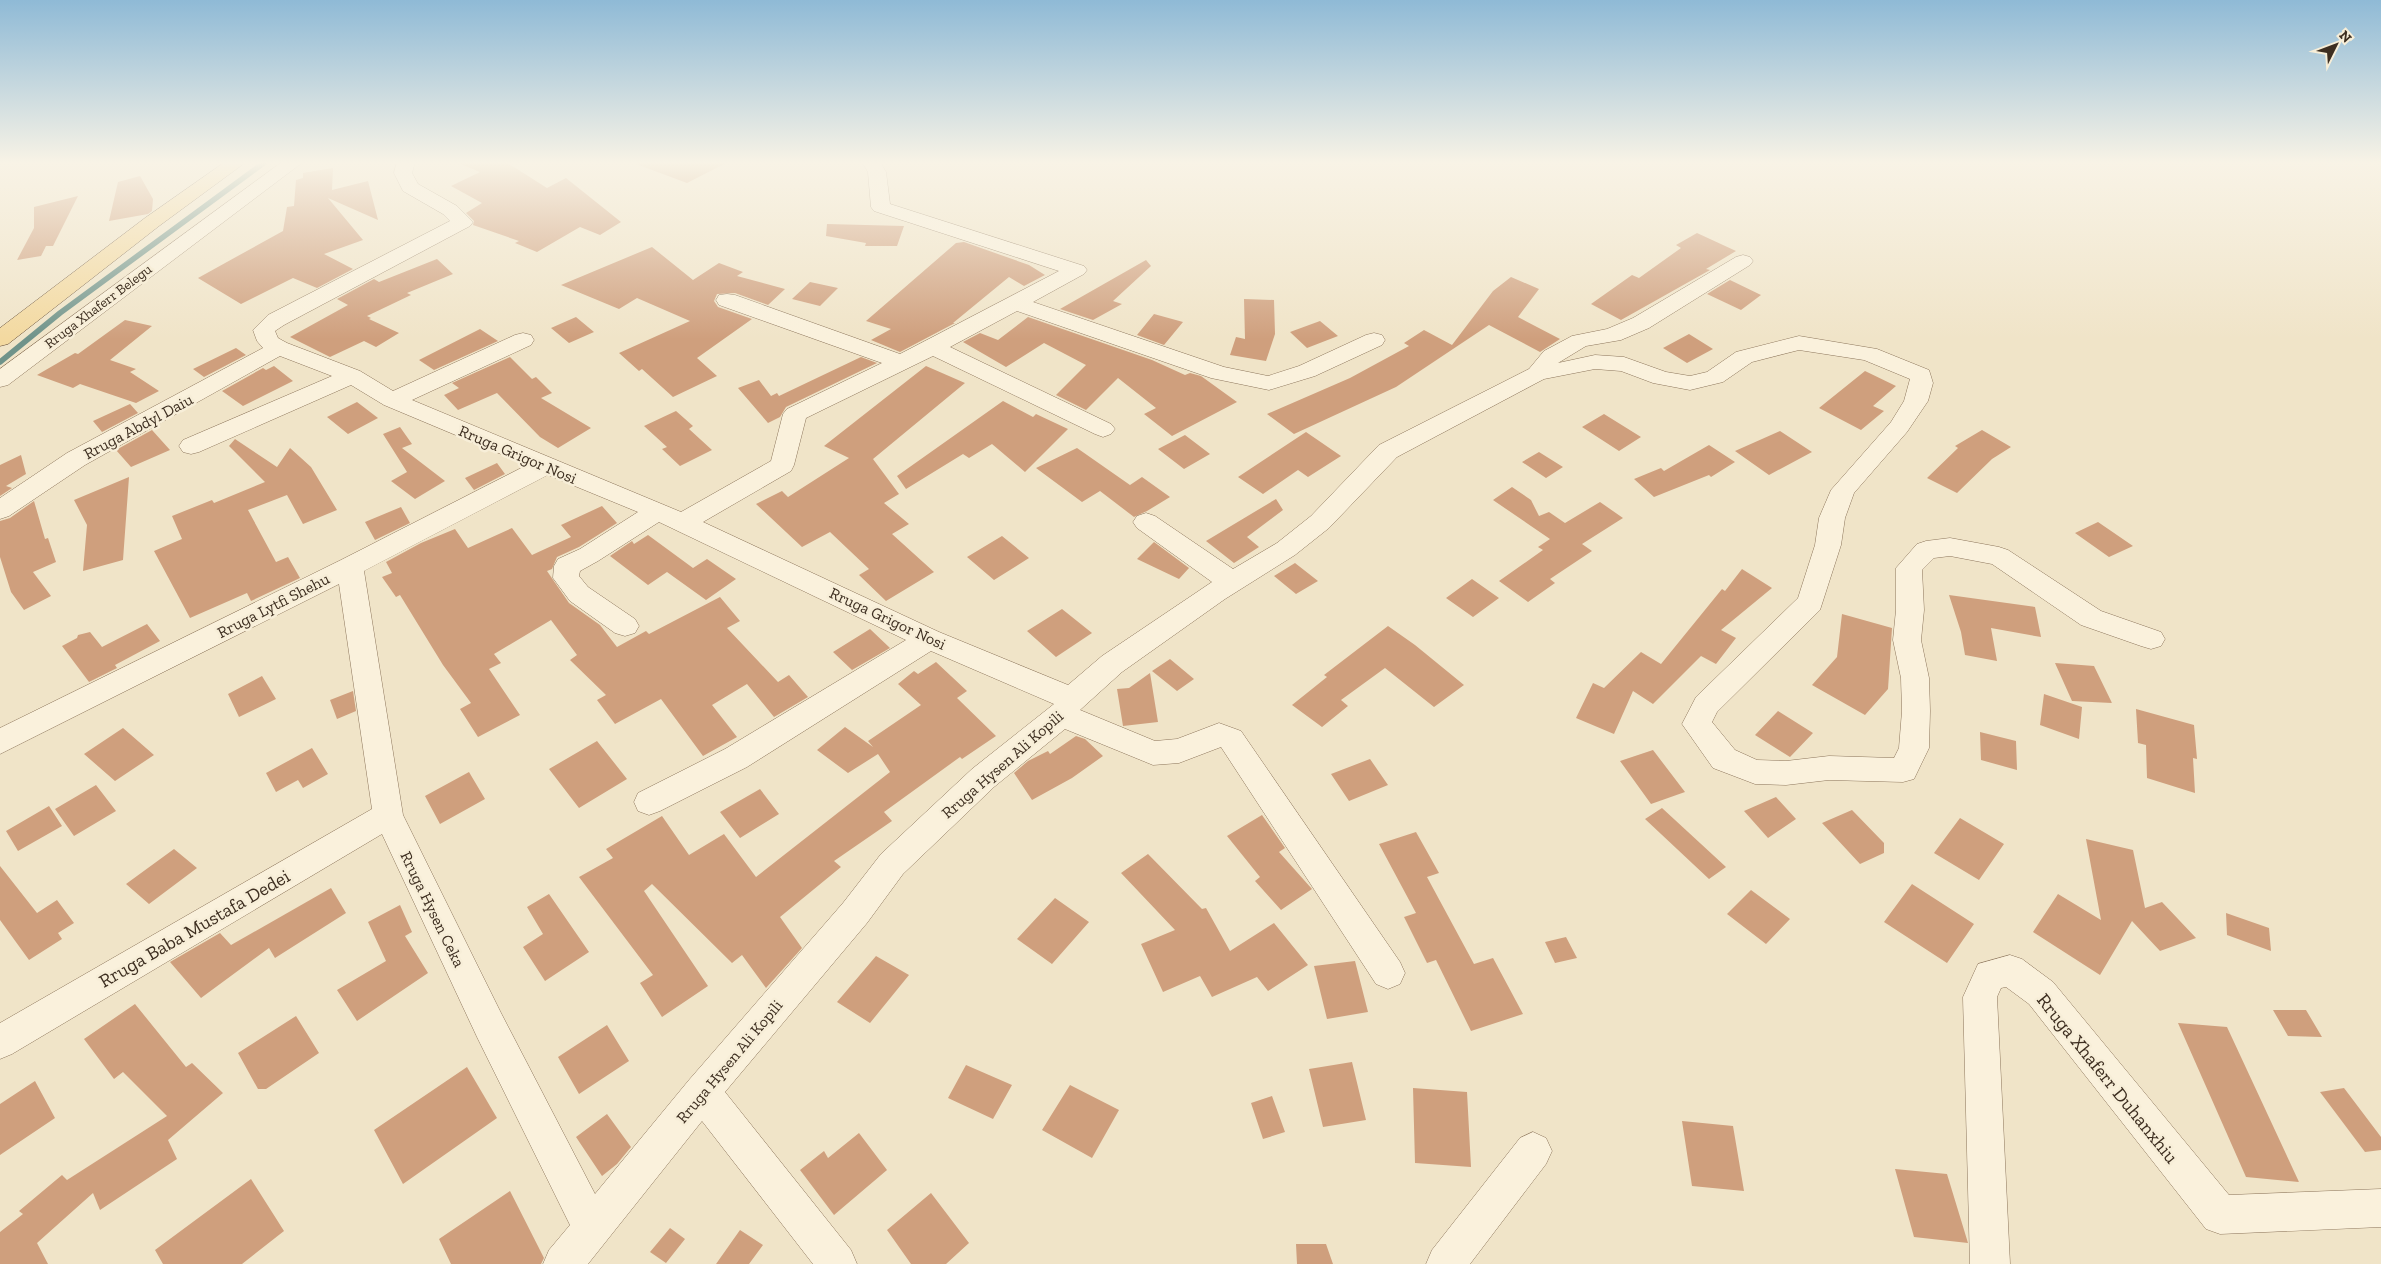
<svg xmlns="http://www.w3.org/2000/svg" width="2381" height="1264" font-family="'Zilla Slab',serif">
	<rect width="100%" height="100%" fill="#f0e4c8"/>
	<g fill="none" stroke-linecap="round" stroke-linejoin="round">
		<!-- stream -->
		<path stroke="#6f938a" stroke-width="5.5" d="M0 362 60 313 265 162"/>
	</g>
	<!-- building -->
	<path fill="#cf9f7d" d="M456 162H506L547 188 566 178 621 222 600 235 580 227 537 252 515 243 519 241 473 225 474 221 466 213 482 203 451 186 480 172Z
		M636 162H728L687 183 636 164Z
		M333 168 332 190 368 181 378 220 328 198 363 240 324 254 353 269 317 288 293 278 241 304 198 278 283 231 287 207 294 206 296 180 303 178V173Z
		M140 176 153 199 152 211 148 214 109 221 118 182Z
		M78 196 53 246H46L41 256 17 260 34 228V207Z
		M827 224 904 226 897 246H865L866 243 826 236Z
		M1697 233 1736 251 1706 269 1710 270 1621 320 1591 304 1632 275 1639 278 1681 248 1676 245Z
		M964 242 1029 265 1045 275 1024 286 1009 277 953 323H955L900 352 871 340 891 329 866 321 956 243Z
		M652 247 693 280 719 263 743 272 737 276 785 289 768 305 735 293 717 294 714 301 718 307 752 319 697 358 717 376 673 397 642 369 639 371 619 353 690 321 637 298 619 309 561 285Z
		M437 259 453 274 407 293 411 295 367 316 371 318 369 319 399 333 376 347 364 341 330 357 290 337 348 305 337 299 374 279 379 282Z
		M1146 260 1151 266 1113 301 1122 304 1093 320 1060 309Z
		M1511 277 1539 289 1518 317 1560 339 1540 352 1489 325 1396 387 1294 434 1267 414 1350 378 1409 346 1404 343 1424 330 1452 345 1493 291Z
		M1730 280 1761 295 1741 310 1707 294Z
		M810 282 838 288 820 306 792 299Z
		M1244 299 1274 300 1275 334 1266 361 1230 355 1236 337 1245 339Z
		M1154 314 1183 322 1164 345 1137 335Z
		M576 317 594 332 569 343 551 328Z
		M1028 317 1152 360 1185 375 1190 373 1201 376 1237 402 1172 436 1144 414 1156 408 1118 378 1086 410 1056 395 1086 365 1044 343 1006 367 963 342 980 333 998 340Z
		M125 320 152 326 110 360 136 369 130 372 159 391 136 403 80 384 73 388 37 375 75 353 78 354Z
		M1320 321 1338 336 1307 348 1290 332Z
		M480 329 498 341 434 370 419 360Z
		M1689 334 1713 349 1687 363 1663 348Z
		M236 348 246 355 204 377 193 369Z
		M510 357 532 379 536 377 552 393 541 398 591 428 558 448 540 437 497 393 458 410 444 395 459 388 452 383Z
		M861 357 877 363 786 407 780 417 768 423 738 388 759 380 771 396 777 393 779 396Z
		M274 366 293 381 243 406 222 391 263 368 266 370Z
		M926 366 965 383 873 459 899 494 884 503 909 524 892 534 934 572 886 601 859 575 869 569 830 532 802 547 756 504 782 491 788 497 849 458 824 446Z
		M1865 371 1896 386 1873 406 1884 411 1861 430 1819 408Z
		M1003 401 1033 417 1036 414 1068 429 1025 472 992 444 969 458 963 454 906 489 897 476Z
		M357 402 378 418 348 434 327 417Z
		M130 404 138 413 102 432 93 421Z
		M676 411 693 426 689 429 712 450 680 466 662 449 667 447 644 426Z
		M1604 414 1641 437 1619 451 1582 427Z
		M400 427 412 444 402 448 445 481 415 499 391 481 407 472 383 434Z
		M152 430 170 450 131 467 116 450Z
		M1982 430 2011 447 1992 459 1957 493 1927 478 1958 448 1955 446Z
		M1780 431 1812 452 1769 475 1735 451Z
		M1306 432 1341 456 1308 477 1298 470 1263 494 1238 477Z
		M1185 435 1210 454 1184 469 1158 449Z
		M235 439 277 467 290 448 311 467 337 510 303 524 287 495 248 510 276 562 288 557 300 578 251 601 247 593 190 618 154 551 182 539 172 516 212 500 214 503 265 482 229 446Z
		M1709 445 1735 462 1711 477 1709 475 1654 497 1634 479 1661 468 1664 471Z
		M1077 448 1130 485 1142 477 1170 497 1147 511 1134 517 1100 491 1082 502 1036 468Z
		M1539 452 1563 467 1546 478 1522 462Z
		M21 455 26 474 6 486 12 488 0 496V465Z
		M497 463 505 474 474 490 465 478Z
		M129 477 123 560 83 571 87 525 74 500Z
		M1512 487 1531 500 1539 516 1549 512 1565 523 1600 502 1623 518 1582 544 1592 551 1550 579 1555 583 1528 602 1499 581 1543 550 1538 547 1550 539 1493 500Z
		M1276 499 1283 510 1247 537 1259 547 1234 563 1206 541Z
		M34 501 45 539 48 538 56 562 33 572 51 596 24 610 11 592 0 557V521L10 518Z
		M602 506 617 523 579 547 557 557 552 569 547 571 569 603 600 625 617 647 646 631 649 634 720 597 740 621 727 628 778 682 789 675 808 697 774 717 747 684 712 705 737 737 703 756 661 699 615 724 597 700 606 695 570 660 577 655 551 620 494 654 501 663 489 669 520 715 478 737 460 709 471 703 443 665 400 595 396 597 382 577 392 573 386 562 421 543 455 529 468 548 512 528 532 555 571 537 561 525Z
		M401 507 410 523 375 540 365 522Z
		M2098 522 2133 546 2109 557 2075 533Z
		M648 535 693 568 707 559 736 579 706 600 667 572 648 585 610 556 632 541 634 544Z
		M1002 536 1029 558 994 580 967 557Z
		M1154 542 1189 568 1179 579 1137 559Z
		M1295 563 1318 581 1296 594 1274 576Z
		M1742 569 1772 588 1721 630 1736 638 1716 664 1701 656 1653 704 1633 691 1614 734 1576 718 1593 683 1604 688 1641 652 1661 664 1722 589 1725 591Z
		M1472 579 1499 598 1473 617 1446 598Z
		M1949 595 2035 607 2041 637 1991 628 1997 661 1965 655 1961 632Z
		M1062 609 1092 633 1056 657 1027 631Z
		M1842 614 1892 628 1888 689 1865 715 1812 685 1837 657Z
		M147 624 160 641 115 665 117 668 89 682 62 646 77 638 78 635 90 632 102 647Z
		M1388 626 1415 645 1464 685 1434 707 1385 668 1341 700 1348 706 1322 727 1292 705 1327 677 1324 675Z
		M870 629 890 648 852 670 833 652Z
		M1170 659 1194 679 1177 691 1152 671Z
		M936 662 967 691 957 698 996 736 962 759 960 757 884 812 892 821 834 861 841 867 780 917 802 948 766 988 742 955 732 963 652 884 644 891 708 986 662 1017 640 983 653 975 579 877 613 858 606 849 662 816 689 855 724 834 756 877 890 772 878 754 848 773 817 750 845 727 873 747 868 741 921 705 898 684 914 671 918 674Z
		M2055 663 2094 666 2112 703 2072 701Z
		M1150 673 1158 722 1123 726 1117 689 1129 688Z
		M262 676 276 699 239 717 228 694Z
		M353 691 356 711 337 719 330 700Z
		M2044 694 2082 707 2079 739 2040 725Z
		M2136 709 2194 725 2197 759 2193 758 2195 793 2147 778 2146 745 2138 743Z
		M1778 711 1813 733 1790 757 1755 735Z
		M123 728 154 755 115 781 84 754Z
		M1980 732 2016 741 2017 770 1981 760Z
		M1076 736 1085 739 1103 756 1072 778 1032 800 1014 773 1028 761 1048 751 1050 754Z
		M597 741 627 779 579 808 549 769Z
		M312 748 328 774 303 788 298 780 276 792 266 773Z
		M1653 750 1685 792 1651 804 1620 761Z
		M1370 759 1388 785 1349 801 1331 774Z
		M469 772 485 799 440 824 425 796Z
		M96 785 116 811 74 836 55 809Z
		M760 789 779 814 740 838 720 812Z
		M1776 797 1796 819 1768 838 1744 811Z
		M49 806 62 826 18 851 6 831Z
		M1662 808 1726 867 1709 879 1645 819Z
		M1852 810 1884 843V853L1860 864 1822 823Z
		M1262 815 1285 848 1279 852 1312 889 1281 910 1255 881 1260 877 1227 836Z
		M1960 818 2004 844 1979 880 1934 853Z
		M1416 832 1439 873 1427 877 1474 964 1493 958 1523 1014 1471 1031 1436 960 1427 963 1404 917 1416 913 1379 844Z
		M2086 839 2133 850 2145 908 2162 902 2196 938 2160 951 2132 921 2100 975 2033 932 2058 894 2101 920Z
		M174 849 197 868 149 904 126 884Z
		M1148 854 1202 909 1206 908 1230 951 1274 923 1308 965 1268 991 1257 977 1212 997 1200 976 1163 992 1141 944 1175 930 1121 873Z
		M0 866 37 913 57 900 74 923 58 933 62 939 29 960 0 920Z
		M1912 884 1974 924 1947 963 1884 922Z
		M331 888 346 913 275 958 269 948 201 998 170 962 220 933 231 945Z
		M1751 890 1790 919 1766 944 1727 914Z
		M549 894 589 952 545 981 523 947 543 934 527 907Z
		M1055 898 1089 922 1052 964 1017 939Z
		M400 905 412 932 405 936 428 973 357 1021 337 990 386 961 368 922Z
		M2226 913 2269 928 2271 951 2227 935Z
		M1566 937 1577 958 1555 963 1545 942Z
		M876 956 909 975 870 1023 837 1002Z
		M1355 961 1368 1012 1327 1019 1314 966Z
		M135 1004 186 1067 192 1063 223 1093 168 1140 177 1159 100 1210 93 1193 37 1243 48 1264H0V1232L23 1214 19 1211 62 1175 67 1180 167 1116 123 1072 114 1079 84 1039Z
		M2273 1010H2306L2322 1037 2288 1036Z
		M296 1016 319 1053 266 1089H258L238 1053Z
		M2178 1023 2227 1027 2299 1182 2246 1177Z
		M607 1025 629 1061 579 1094 558 1057Z
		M1352 1062 1366 1120 1323 1127 1309 1069Z
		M966 1065 1012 1085 993 1119 948 1098Z
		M467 1067 497 1118 403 1184 374 1130Z
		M35 1081 55 1118 0 1155V1104Z
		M1070 1085 1119 1110 1092 1158 1042 1130Z
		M1413 1088 1467 1092 1471 1167 1415 1163Z
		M2344 1088 2381 1137V1150L2365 1152 2320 1092Z
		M1272 1096 1285 1132 1263 1139 1251 1103Z
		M607 1114 631 1147 617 1164 602 1176 576 1137Z
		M1682 1121 1733 1126 1744 1191 1692 1186Z
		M859 1133 887 1170 834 1215 800 1170 824 1151 828 1158Z
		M1895 1169 1947 1174 1968 1243 1914 1237Z
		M251 1179 284 1231 242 1264H163L155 1250Z
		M510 1191 544 1258 541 1264H451L439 1239Z
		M931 1193 969 1243 946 1264H911L887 1230Z
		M670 1228 685 1239 666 1263 650 1252Z
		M740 1230 763 1245 749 1264H716Z
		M1296 1244H1326L1333 1264H1297Z"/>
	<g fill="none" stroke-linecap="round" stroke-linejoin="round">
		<!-- minor casing -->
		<g stroke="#8d765c" stroke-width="1">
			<path id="minor" d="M282 162H303L8 385 0 387V369Z
				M397 162H415L412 173 418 184 457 206 473 222 470 226 284 325 275 331 278 338 287 343 360 371 393 391 515 335 523 333 531 335 534 340 531 345 412 400 681 512 771 461 783 414 787 409 882 363 719 305 716 300 719 295 727 294 735 295 900 354 1059 271 874 211 871 207 868 172 862 162H880L886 172 890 204 1084 266 1087 270 1084 274 1033 302 1224 367 1268 376 1299 366 1366 335 1374 333 1382 335 1385 340 1382 345 1315 376 1269 390 1211 378 1017 311 950 347 1111 424 1115 429 1111 434 1103 437 1095 434 933 356 806 418 794 465 791 471 703 522 939 632 1068 685 1102 656 1212 582 1137 528 1133 522 1137 516 1146 513 1155 516 1233 569 1277 543 1311 516 1379 445 1529 369 1544 351 1572 336 1607 329 1633 318 1736 257 1743 255 1750 257 1753 261 1750 265 1649 328 1621 340 1586 346 1558 363 1595 355 1624 357 1666 372 1690 376 1707 372 1736 352 1799 336 1877 349 1929 370 1933 383 1928 401 1907 432 1854 493 1845 518 1841 545 1820 610 1717 712 1712 722 1735 750 1757 760 1786 761 1829 756 1894 758 1899 748 1902 711 1901 678 1893 640 1896 610V568L1917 544 1926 541 1950 538 1999 547 2008 550 2101 611 2161 632 2165 639 2161 646 2151 649 2141 646 2081 625 1992 564 1950 556 1934 558 1922 570 1924 610 1921 640 1929 678 1930 711 1929 748 1914 779 1903 782 1829 780 1786 785 1755 784 1713 768 1682 724 1696 697 1798 598 1815 545 1819 518 1831 490 1891 422 1904 401 1910 379 1864 360 1799 350 1752 362 1723 382 1690 390 1653 383 1621 371 1595 369 1544 379 1397 457 1329 528 1295 555 1225 599 1122 672 1080 710 1155 741 1177 739 1219 723 1241 731 1400 962 1405 973 1400 984 1388 989 1376 984 1221 747 1179 763 1153 765 1065 729 994 787 903 874 867 923 725 1092 851 1250 857 1264H813L702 1121 588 1264H543L549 1250 570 1225 477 1037 382 834 12 1054 0 1059V1023L372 809 339 584 0 754V728L341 560 527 465 384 405 351 385 199 452 191 454 183 452 179 446 183 440 332 376 280 356 85 465 9 516 0 519V498L67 453 263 348 257 341 253 330 268 315 450 221 443 214 403 191 394 173ZM548 475 638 512 580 549 558 559 554 566 553 578 570 601 615 633 625 636 635 633 639 626 635 619 588 587 579 576 580 571 598 561 659 522 906 640 725 749 638 793 634 802 638 811 649 815 660 811 747 767 931 651 1054 704 972 769 881 854 843 903 689 1080 595 1194 501 1013 403 815 364 571Z
				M2010 955 2022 959 2053 982 2229 1195 2381 1189V1227L2220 1234 2206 1229 2029 1004 2006 987 2001 988 1997 997 2010 1264H1970L1963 997 1978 964Z
				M1533 1132 1546 1138 1552 1151 1546 1164 1470 1264H1426L1432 1250 1520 1138Z"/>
		</g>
		<!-- major casing -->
		<g stroke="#5b4430" stroke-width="1">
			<path id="major" d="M225 162H246L159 226 8 344 0 346V328L145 218Z"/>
		</g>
		<!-- minor -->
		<use href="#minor" fill="#faf1dc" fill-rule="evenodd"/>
		<!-- major -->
		<use href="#major" fill="#f3d9a0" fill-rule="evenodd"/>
	</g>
	<!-- sky -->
	<linearGradient id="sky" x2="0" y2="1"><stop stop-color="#8fbad6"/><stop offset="0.48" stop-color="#f8f3e6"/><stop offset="1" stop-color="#f8f3e6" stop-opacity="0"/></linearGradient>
	<rect width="2381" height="339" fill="url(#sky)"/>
	<g text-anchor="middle" stroke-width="5" stroke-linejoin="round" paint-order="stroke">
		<!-- far-street labels -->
		<g font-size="14" fill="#3d2e20" stroke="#f7eed8">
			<text transform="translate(98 306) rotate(-37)" y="5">Rruga Xhaferr Belegu</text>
		</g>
		<!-- street labels -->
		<g font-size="16" fill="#3d2e20" stroke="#f7eed8">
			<text transform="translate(138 426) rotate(-28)" y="6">Rruga Abdyl Daiu</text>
			<text transform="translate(518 454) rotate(23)" y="6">Rruga Grigor Nosi</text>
			<text transform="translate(273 605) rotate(-27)" y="6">Rruga Lytfi Shehu</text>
			<text transform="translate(888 618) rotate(25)" y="6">Rruga Grigor Nosi</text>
			<text transform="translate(1002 764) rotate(-41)" y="6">Rruga Hysen Ali Kopili</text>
			<text transform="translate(433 909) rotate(64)" y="6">Rruga Hysen Ceka</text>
			<text transform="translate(729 1061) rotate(-50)" y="6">Rruga Hysen Ali Kopili</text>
		</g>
		<!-- near-street labels -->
		<g font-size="19" fill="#3d2e20" stroke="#f7eed8">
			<text transform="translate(194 928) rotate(-30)" y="7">Rruga Baba Mustafa Dedei</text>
			<text transform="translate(2108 1078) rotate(51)" y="7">Rruga Xhaferr Duhanxhiu</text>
		</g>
	</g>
	<!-- north arrow -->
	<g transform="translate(2336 45) rotate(48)" stroke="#f7eed8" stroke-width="4" paint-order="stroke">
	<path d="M0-4L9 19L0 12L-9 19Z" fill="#3d2e20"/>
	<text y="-8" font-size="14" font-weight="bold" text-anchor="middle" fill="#3d2e20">N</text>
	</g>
</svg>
